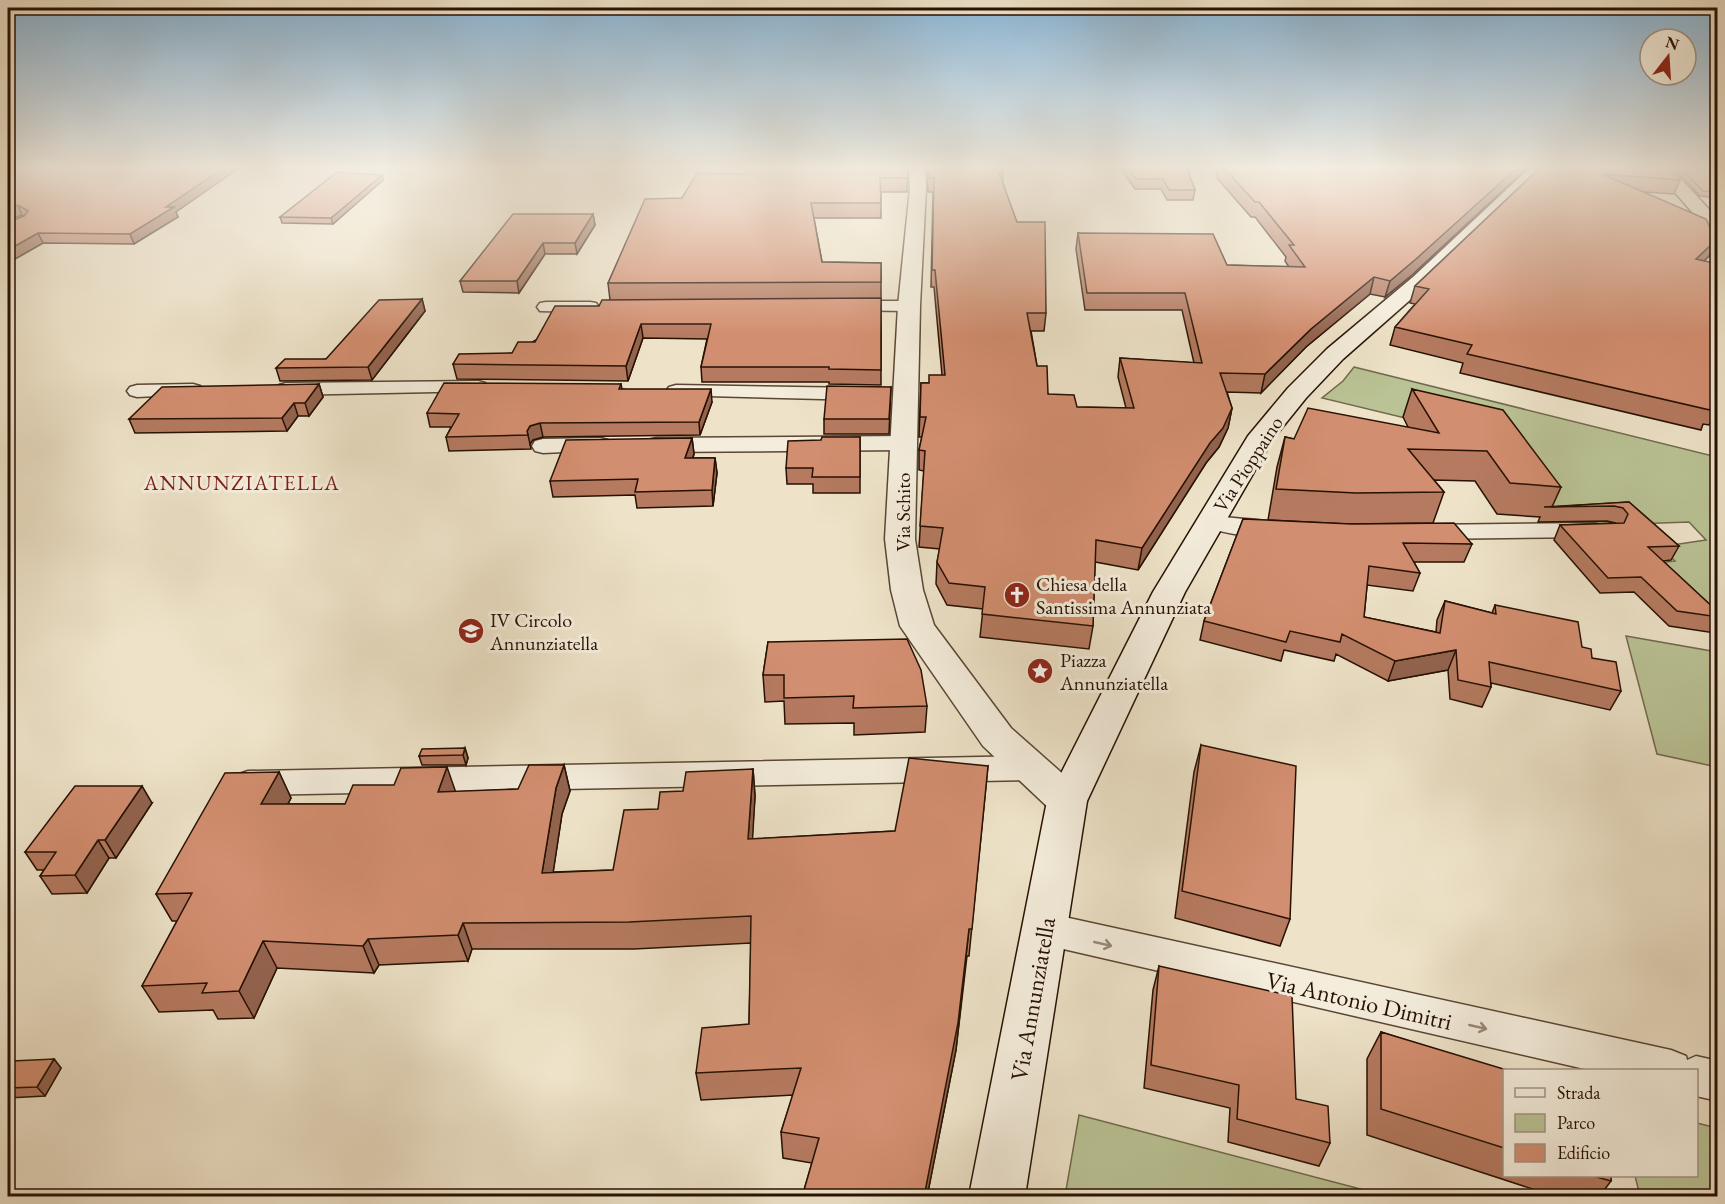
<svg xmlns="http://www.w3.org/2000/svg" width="1725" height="1204" font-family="'EB Garamond',serif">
	<rect width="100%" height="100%" fill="#eee3c9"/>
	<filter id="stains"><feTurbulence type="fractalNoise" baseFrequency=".00333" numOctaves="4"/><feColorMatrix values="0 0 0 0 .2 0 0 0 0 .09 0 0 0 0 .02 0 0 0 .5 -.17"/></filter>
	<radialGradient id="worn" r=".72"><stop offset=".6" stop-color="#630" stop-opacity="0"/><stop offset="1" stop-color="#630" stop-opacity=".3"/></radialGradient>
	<!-- green -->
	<path fill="#bac395" stroke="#706a4c" stroke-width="1.5" d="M1354 367 1717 457V619L1658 563 1675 561 1659 547 1706 540 1689 522 1633 524 1604 518 1611 524 1552 526 1492 439 1322 398 1343 381Z
		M1626 636 1717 652V767L1657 754Z
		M1079 1115 1387 1196H1065Z
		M1697 1123 1717 1128V1196H1640L1635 1176H1696Z"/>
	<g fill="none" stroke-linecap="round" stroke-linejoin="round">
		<!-- minor casing -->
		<g stroke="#594634" stroke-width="3">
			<path id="minor" d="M1671 166H1718V174L1677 170Z
				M844 301H909L915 302 918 306 915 310 909 311 838 310 835 306 838 302Z
				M546 302H590L596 303 599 307 596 311 590 312 540 311 537 307 540 303Z
				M478 381 485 383 488 387 485 391 286 395 279 393 276 389 279 385 286 383Z
				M193 384 200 386 203 390 200 394 137 397 130 395 127 391 130 387 137 385Z
				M676 385 862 388 869 390 872 394 869 398 862 400 669 395 666 391 669 387Z
				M904 436 912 438 915 443 912 448 904 450 656 452 648 450 645 445 648 440 656 438Z
				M600 438 608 440 611 445 608 450 543 453 535 451 532 446 535 441 543 439Z
				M1211 515C1235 520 1260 518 1284 524L1287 529 1284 534C1258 541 1228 533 1202 527L1199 522 1202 517Z
				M1593 523 1602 525 1605 530 1602 535 1593 537 1424 539 1415 537 1412 532 1415 527 1424 525Z
				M1032 756 1043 760 1048 768 1043 776 1032 780 248 795 236 791 232 783 236 775 248 771Z
				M1046 913 1671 1050 1686 1056 1687 1060 1696 1056 1718 1061V1101L1696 1096V1070H1589L1046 945 1033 940 1027 929 1033 918Z"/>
		</g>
		<!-- tertiary casing -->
		<g stroke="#594634" stroke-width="3">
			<path id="tertiary" d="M909 166H925L926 188 920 306 915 539 923 590 934 625 1011 728 1081 790 1087 801 1081 812 1067 816 1053 812 983 746 900 626 891 590 885 539 898 306 910 188Z"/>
		</g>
		<!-- secondary casing -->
		<g stroke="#271103" stroke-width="3">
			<path id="secondary" d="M1532 166H1549L1427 285 1343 359 1306 398 1273 439 1185 592 1087 801 1025 1196H969L1047 801 1153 592 1248 436 1288 388 1327 349 1413 277Z"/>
		</g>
		<!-- trunk casing -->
		<g stroke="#271103" stroke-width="3">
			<path id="trunk" d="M1652 166H1669L1718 219V235L1711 234Z"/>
		</g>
		<!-- minor -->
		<use href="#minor" fill="#f4eddc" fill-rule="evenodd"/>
		<!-- tertiary -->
		<use href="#tertiary" fill="#f4eddc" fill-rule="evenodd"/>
		<!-- secondary -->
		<use href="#secondary" fill="#f4eddc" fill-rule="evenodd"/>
		<!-- trunk -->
		<use href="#trunk" fill="#eee3c9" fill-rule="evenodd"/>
		<!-- rail -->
		<path stroke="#271103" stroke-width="2" stroke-dasharray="6 6" stroke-linecap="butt" d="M1716 166 1718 168"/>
	</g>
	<!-- wall -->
	<path fill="#b57a60" stroke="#271103" stroke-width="1.5" d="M8 166 176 212 178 217 134 244 43 243 8 263V222L25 216 22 215 8 220Z
		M908 166 907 192H881V218H814L822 262 881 263V385L829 384V382H702L701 367 707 339 643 338 628 381 457 379 453 364 512 353 610 300 608 283 682 198 745 174Z
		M927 166H1000L1003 173V183L1046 313 1044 331H1031L1037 366 1048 394 1077 407 1126 408 1118 377 1120 358 1194 363 1182 310H1085L1076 249 1078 233 1227 265 1289 267 1285 261 1286 257 1255 217H1251L1216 177 1218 166H1529L1412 275 1385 297 1370 294 1306 347 1261 393 1227 392 1232 408 1228 428 1219 447 1206 463 1138 570 1095 562 1093 626 1089 649 980 637 983 609 947 605 936 584 937 562 940 549 919 547 924 471 919 470V450L922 437H919L921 383H929L942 375 934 287H931L933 192H928Z
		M1119 166H1186L1195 190 1193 200H1167L1161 189H1135Z
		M1542 166 1680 180 1674 194 1644 192 1709 256 1704 261 1718 405V408L1709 425 1703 424 1701 430 1460 373 1463 363 1390 345 1395 327 1415 304 1410 303 1415 286Z
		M1680 167 1718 177V198L1700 196 1678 172Z
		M383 180 333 224 282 223 280 217Z
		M593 214 595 225 577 254H545L519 293 463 292 460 281Z
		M422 299 425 311 372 380 280 381 276 368 326 359Z
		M319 384 323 397 309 416H298L287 431 135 433 129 419Z
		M621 384 622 389 712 402 700 435 543 437 533 440 530 444 531 449 449 451 446 437 451 427H430L427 413Z
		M891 387 889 434H824V419Z
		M1412 389 1561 487 1552 507 1629 502 1679 546 1671 560 1663 561 1718 612V629L1715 633 1669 626 1634 592 1600 593 1554 540 1560 525 1616 523 1607 521 1538 522 1540 517 1497 514 1475 481 1434 480 1444 492 1433 523 1346 524 1268 520 1277 467 1285 437 1294 439 1408 427 1403 417Z
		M860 437V493H813V484H787L786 468 821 440Z
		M692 438 694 454 693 458H715L717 473 713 506 637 508 635 495 553 497 550 481Z
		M1243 519 1472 544 1464 562H1414L1420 573 1413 591 1367 585 1364 617 1436 632 1437 620 1445 601 1492 613 1495 605 1582 647 1621 691 1610 710 1491 683V687L1482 707 1450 699 1448 670 1388 681 1336 654 1334 661 1284 650 1281 661 1200 640 1204 621Z
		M768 642 927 706 925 732 854 735V723L785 724 784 701 765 702 763 675Z
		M1201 745 1290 919 1280 946 1175 918 1194 772Z
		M465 748 468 758 466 765H422L419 756Z
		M564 765 570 791 562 814 553 872 613 870 658 809 683 791 753 769 755 796 752 839 895 831 988 766 969 956H967L956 1050 927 1197H802L812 1163 783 1158 781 1132 793 1095 701 1100 696 1073 749 1024 751 943 634 949H472L468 961 379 965 374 973 277 968 254 1018 218 1019 213 1010 159 1012 142 986 177 921H172L156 894 279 772 291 798 288 804H345L455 792 518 789Z
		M152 803 116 858H109L87 893 52 894 40 876 44 870H37L25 852Z
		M1159 966 1296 1099 1330 1143 1319 1166 1228 1142 1230 1108 1144 1088 1153 990Z
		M1381 1032 1504 1071V1176H1611V1181L1599 1197H1557L1367 1135V1059Z
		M54 1059 61 1068 45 1096 8 1098V1069Z"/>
	<!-- shaded-wall -->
	<path fill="#93634e" stroke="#271103" stroke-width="1.5" d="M226 166H242L176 212 178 217 134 244 130 234 166 207Z
		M1519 166H1529L1412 275 1385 297 1390 281Z
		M382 175 383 180 333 224 331 218Z
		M18 205 22 215 8 220V209Z
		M593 214 595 225 577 254 575 243Z
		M38 233 43 243 8 263V250Z
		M1716 240 1709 256 1689 276 1696 259Z
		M543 243 545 254 519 293 517 281Z
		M1374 277 1370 294 1306 347 1261 393 1265 374 1311 329Z
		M422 299 425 311 372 380 368 367Z
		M641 324 643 338 628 381 626 366Z
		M319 384 323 397 309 416 305 403Z
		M711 389 712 402 700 435 699 422Z
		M294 403 298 416 287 431 282 418Z
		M1232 408 1228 428 1219 447 1206 463 1138 570 1142 548Z
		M540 423 543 437 533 440 530 444 527 431 530 426Z
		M692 438 694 454 687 474 685 458Z
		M715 458 717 473 713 506 712 490Z
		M1456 650 1448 670 1388 681 1395 661Z
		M465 748 468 758 466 765 463 755Z
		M564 765 570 791 562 814 549 900 542 873 556 788Z
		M447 767 456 793 438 792Z
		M753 769 755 796 751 866 748 839Z
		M279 772 291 798 273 831 261 804Z
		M142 786 152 803 116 858 105 840Z
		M98 840 109 858 87 893 75 875Z
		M463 923 472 949 468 961 458 935Z
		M969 929 956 1050 927 1197H924Z
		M368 939 379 965 374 973 363 946Z
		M263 941 277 968 254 1018 239 991Z
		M54 1059 61 1068 45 1096 37 1087Z"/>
	<!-- building -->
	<path fill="#d28e70" stroke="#271103" stroke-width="1.5" d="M8 166H226L166 207H174L130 234 38 233 8 250V222L24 216 28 211 18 205 8 209Z
		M748 166H908V178H880L881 203H811L822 262 881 263V282L608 283 645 199 682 198 697 173 745 174Z
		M928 166H1000L1003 173H999L1017 222H1045L1046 313H1027L1037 366H1047L1048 394 1074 395 1077 407 1134 408 1120 358 1202 363 1185 293H1087L1078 233 1213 234 1227 265 1305 267 1289 245H1294L1259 202H1255L1222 166H1519L1416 259 1390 281 1374 277 1311 329 1265 374 1220 373 1232 408 1223 428 1210 443 1142 548 1096 540 1093 626 982 614 985 587 949 583 937 562 943 528 920 526 925 451 919 450 926 417H920L921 383H929V375H945L935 270H932L934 178H929Z
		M1127 166H1186L1195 190H1169L1163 179H1136Z
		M1542 166H1667L1680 180 1602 174 1706 219 1716 240 1696 259 1718 264V405L1712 404 1710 410 1467 354 1472 345 1395 327 1429 289 1415 286Z
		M1680 167 1712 170 1718 177V192L1703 191Z
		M337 172 382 175 331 218 280 217Z
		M513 214H593L575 243H543L517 281H460Z
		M881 298V370L829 369V367H701L711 324H641L626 366 453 364 459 354 512 353 518 342H535L555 306H599L602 300Z
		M422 299 368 367 276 368 285 359H326L379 300Z
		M444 383 621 384 619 389H711L699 422 540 423 530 426 527 431 528 435 446 437 459 414 427 413Z
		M319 384 305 403H294L282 418 129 419 162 387Z
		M827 386 891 387 889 419H824Z
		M1412 389 1503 410 1561 487 1510 483 1487 451 1408 449 1444 492 1356 493 1276 489 1285 437 1294 439 1308 408 1439 433Z
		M822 437H860V477H812L813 468H786L788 441 821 440Z
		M692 438 685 458H715L712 490 635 492 638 479 550 481 566 440Z
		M1629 502 1679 546 1648 547 1718 612V617L1677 611 1641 577 1608 578 1560 525 1624 523 1628 514 1623 508 1614 506 1544 507Z
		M1243 519 1352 524 1454 523 1472 544 1403 543 1420 573 1369 566 1364 617 1440 633 1445 601 1496 614 1495 605 1578 622 1582 647 1591 649 1592 658 1616 662 1621 691 1489 662 1491 687 1458 680 1456 650 1395 661 1342 634 1340 642 1290 631 1286 642 1204 621Z
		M907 639 921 670 927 706 853 708 854 696 784 698V675H763L768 642Z
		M1201 745 1296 766 1290 919 1182 891Z
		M465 748 463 755 419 756 422 749Z
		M909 758 988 766 972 929H969L958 1023 924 1197H802L819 1138 781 1132 801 1068 696 1073 702 1028 749 1024 751 916 629 922 463 923 458 935 368 939 363 946 263 941 239 991 202 993 207 983 142 986 192 893 156 894 225 773 279 772 261 804H345L353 785H394L401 768 447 767 438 792 518 789 529 765H564L556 788 542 873 613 870 624 810 658 809 660 792 683 791 686 772 753 769 748 839 895 831Z
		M75 786H142L105 840H98L75 875 40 876 56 852H25Z
		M1159 966 1292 996 1296 1099 1328 1106 1330 1143 1237 1119 1239 1085 1151 1065Z
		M1381 1032 1510 1071H1504V1148L1381 1109Z
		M54 1059 37 1087 8 1088V1069L12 1061Z
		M1593 1176H1611V1181Z"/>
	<!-- one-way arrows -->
	<defs><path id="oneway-shaft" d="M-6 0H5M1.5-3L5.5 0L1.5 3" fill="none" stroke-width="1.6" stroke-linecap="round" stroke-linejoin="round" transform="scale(1.5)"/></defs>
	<g stroke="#988a7a">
		<use href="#oneway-shaft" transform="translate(1103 944) rotate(13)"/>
		<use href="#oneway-shaft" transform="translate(1478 1027) rotate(13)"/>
	</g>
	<!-- sky -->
	<linearGradient id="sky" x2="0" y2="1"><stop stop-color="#8ab7d8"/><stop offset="0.5" stop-color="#f7f2e7"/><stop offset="1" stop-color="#f7f2e7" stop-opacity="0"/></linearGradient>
	<rect width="1725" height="335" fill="url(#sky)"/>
	<!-- icons -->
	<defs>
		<g id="church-disc" transform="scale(1.35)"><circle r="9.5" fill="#8f2418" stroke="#f4eddc"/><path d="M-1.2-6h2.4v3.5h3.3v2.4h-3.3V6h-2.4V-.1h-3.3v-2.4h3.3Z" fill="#fff"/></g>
		<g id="school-disc" transform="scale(1.35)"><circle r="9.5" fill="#8f2418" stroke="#f4eddc"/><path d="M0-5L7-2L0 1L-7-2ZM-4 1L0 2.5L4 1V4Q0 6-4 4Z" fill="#fff"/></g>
		<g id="sight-disc" transform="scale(1.35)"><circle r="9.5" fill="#8f2418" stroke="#f4eddc"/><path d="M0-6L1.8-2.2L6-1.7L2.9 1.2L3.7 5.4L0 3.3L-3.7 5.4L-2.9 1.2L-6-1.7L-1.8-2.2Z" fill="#fff"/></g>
	</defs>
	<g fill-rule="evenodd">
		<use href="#church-disc" x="1017" y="595"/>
		<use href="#school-disc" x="471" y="631"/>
		<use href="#sight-disc" x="1040" y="671"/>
	</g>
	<g text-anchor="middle" stroke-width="6" stroke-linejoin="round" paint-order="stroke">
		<!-- street labels -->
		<g font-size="20" fill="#271103" stroke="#f4eddc">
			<text transform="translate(1248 464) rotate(-57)" y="7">Via Pioppaino</text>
			<text transform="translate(903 512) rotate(-90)" y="7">Via Schito</text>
		</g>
		<!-- poi labels -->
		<g font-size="20" fill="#271103" stroke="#f4eddc" text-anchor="start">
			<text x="1036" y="591">Chiesa della<tspan x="1036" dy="23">Santissima Annunziata</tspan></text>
			<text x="490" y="627">IV Circolo<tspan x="490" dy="23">Annunziatella</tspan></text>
			<text x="1060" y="667">Piazza<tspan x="1060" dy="23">Annunziatella</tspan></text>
		</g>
		<!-- neighbourhood labels -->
		<g font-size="21" letter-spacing="1.5" fill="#7a1f14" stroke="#f4eddc">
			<text x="242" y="490">ANNUNZIATELLA</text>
		</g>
		<!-- near-street labels -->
		<g font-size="24" fill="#271103" stroke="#f4eddc">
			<text transform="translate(1033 999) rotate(-80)" y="8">Via Annunziatella</text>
			<text transform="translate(1359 1001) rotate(13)" y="8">Via Antonio Dimitri</text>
		</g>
	</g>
	<!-- margin -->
	<rect width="1725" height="1204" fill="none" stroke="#eee3c9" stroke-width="30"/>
	<rect x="9" y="9" width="1707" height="1186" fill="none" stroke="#271103" stroke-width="3"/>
	<rect x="15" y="15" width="1695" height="1174" fill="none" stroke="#271103" stroke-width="1.5"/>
	<!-- legend -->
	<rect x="1503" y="1069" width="195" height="108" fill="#f4eddc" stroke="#a29585" stroke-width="1.5"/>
	<rect x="1515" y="1088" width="30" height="9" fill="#f4eddc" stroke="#a29585" stroke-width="1.5"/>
	<text x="1557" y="1099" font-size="18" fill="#271103">Strada</text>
	<rect x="1515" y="1114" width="30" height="18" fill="#bac395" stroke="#a29585" stroke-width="1.5"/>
	<text x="1557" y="1129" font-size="18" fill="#271103">Parco</text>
	<rect x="1515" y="1144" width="30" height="18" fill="#d28e70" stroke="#a29585" stroke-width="1.5"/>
	<text x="1557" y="1159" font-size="18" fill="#271103">Edificio</text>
	<!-- north arrow -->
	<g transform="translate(1668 57) rotate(17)"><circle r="28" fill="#f4eddc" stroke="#a29585" stroke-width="1.5"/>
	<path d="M0-4.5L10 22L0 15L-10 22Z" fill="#8f2418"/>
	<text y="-9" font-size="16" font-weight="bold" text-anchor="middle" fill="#271103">N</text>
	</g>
	<rect width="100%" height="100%" filter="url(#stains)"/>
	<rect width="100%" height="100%" fill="url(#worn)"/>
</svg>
